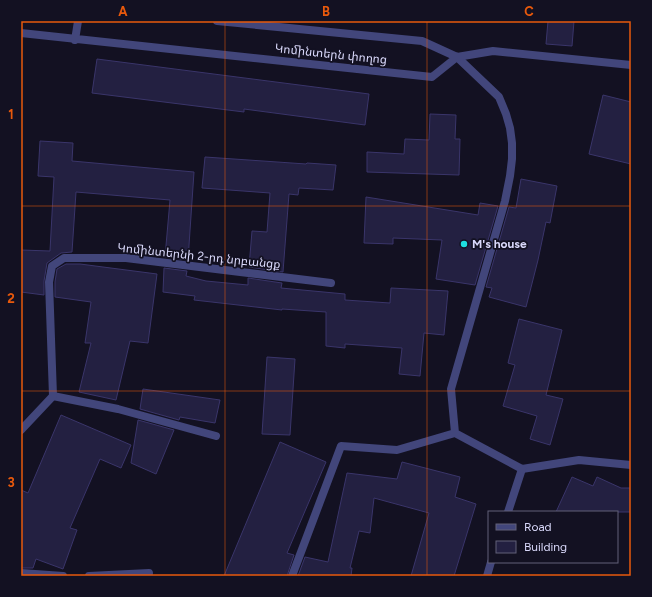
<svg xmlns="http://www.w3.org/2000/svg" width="652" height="597" font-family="Figtree,'Noto Sans Armenian',sans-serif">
	<rect width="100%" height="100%" fill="#131122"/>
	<!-- building -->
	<path fill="#232041" stroke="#3a356a" d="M548 21H574L572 46 546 44Z
		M97 59 369 94 365 125 244 109V112L92 93Z
		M603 95 631 102V164L589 154Z
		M430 114 456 115 455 139H460L459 175 367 172V152L404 154 405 139 429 140Z
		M40 141 73 143 72 161 194 172 188 260 165 257 170 200 76 192 72 252 61 253 47 263 44 281V295L21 292V250L50 251 54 177 38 176Z
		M205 157 306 164 307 163 336 165 333 190 299 188 298 195 289 194 283 272 249 267 252 231 267 232 270 193 202 188Z
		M521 179 557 186 550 223 546 222 538 260 526 307 489 297 492 288 486 287 509 207 516 208Z
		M366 197 478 215 480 203 498 206 475 285 436 279 442 240 393 238V244L364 243Z
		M66 264H80L157 274 148 343 130 341 116 400 79 392 91 343H85L91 302 55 297V282L57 269Z
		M164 268 187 271 186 276 206 281 248 285V278L282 283 281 288 345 294V300L390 303 391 288 448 291 444 335 424 333 420 376 399 374 402 348 345 344V348L326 346V312L282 309V310L194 300 195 296 163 292Z
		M519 319 562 330 546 395 563 399 550 445 530 439 537 416 503 406 515 365 508 363Z
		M267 357 295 359 290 435 262 434Z
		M143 389 220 400 215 423 180 417 179 420 140 409Z
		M61 415 131 445 121 468 100 459 70 528 77 530 63 569 36 559 33 568H21V490L28 493Z
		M138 420 174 430 156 474 131 463Z
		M280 442 326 462 287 553 294 555 287 576H224Z
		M402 462 460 477 455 497 476 504 454 576H411L429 513 374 498 370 533 359 531 350 568H352L351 576H298L305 557 328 562 347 473 397 479Z
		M572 477 593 486 597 477 621 488H631V512H556Z"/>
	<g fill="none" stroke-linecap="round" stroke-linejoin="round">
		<!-- service -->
		<path stroke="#42467b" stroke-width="8" d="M53 396 118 409 216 436
			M455 433 451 389 505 201 510 176 512 159V143L510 128 506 114 499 97 457 57
			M21 573 63 576
			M89 576 149 573
			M292 576 341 446 397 450 455 433 522 469 579 460 631 465"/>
		<!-- minor -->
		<path stroke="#42467b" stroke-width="8" d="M217 21 422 41 457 57
			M21 33 432 77 457 57 493 51 631 65
			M75 40 78 21
			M21 430 53 396 49 282 52 266 64 258H126L331 283
			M508 512 522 469
			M487 576 491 562"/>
	</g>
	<!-- grid -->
	<path fill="none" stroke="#e8590c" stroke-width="1" stroke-opacity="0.55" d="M225 21V576M427 21V576M21 206H631M21 391H631"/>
	<!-- markers -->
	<circle fill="#1edfe0" stroke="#131122" stroke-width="1.5" cx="464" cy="244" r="4"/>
	<g text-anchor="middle" stroke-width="3.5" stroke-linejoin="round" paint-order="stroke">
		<!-- street labels -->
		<g font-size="12" fill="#d9d8fa" stroke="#131122">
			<text transform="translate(331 54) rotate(6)" y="4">Կոմինտերն փողոց</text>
			<text transform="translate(199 256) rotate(6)" y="4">Կոմինտերնի 2-րդ նրբանցք</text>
		</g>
		<!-- poi labels -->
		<g font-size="12" font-weight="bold" fill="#d9d8fa" stroke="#131122" text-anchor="start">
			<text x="472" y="248">M's house</text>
		</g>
	</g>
	<!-- border -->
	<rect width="652" height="597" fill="none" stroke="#131122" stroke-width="44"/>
	<!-- legend -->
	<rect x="488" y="511" width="130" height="52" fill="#131122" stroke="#626178"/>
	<rect x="496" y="524" width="20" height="6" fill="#42467b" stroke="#626178"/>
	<text x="524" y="531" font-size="12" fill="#d9d8fa">Road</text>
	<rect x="496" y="541" width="20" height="12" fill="#232041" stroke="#626178"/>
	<text x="524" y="551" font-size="12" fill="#d9d8fa">Building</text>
	<rect x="22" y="22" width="608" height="553" fill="none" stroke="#e8590c" stroke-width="1.5"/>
	<g font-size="13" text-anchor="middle" font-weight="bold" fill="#e8590c">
		<text x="123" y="16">A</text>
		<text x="326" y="16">B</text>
		<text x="529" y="16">C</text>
		<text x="11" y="119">1</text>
		<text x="11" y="303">2</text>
		<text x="11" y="487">3</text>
	</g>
</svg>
